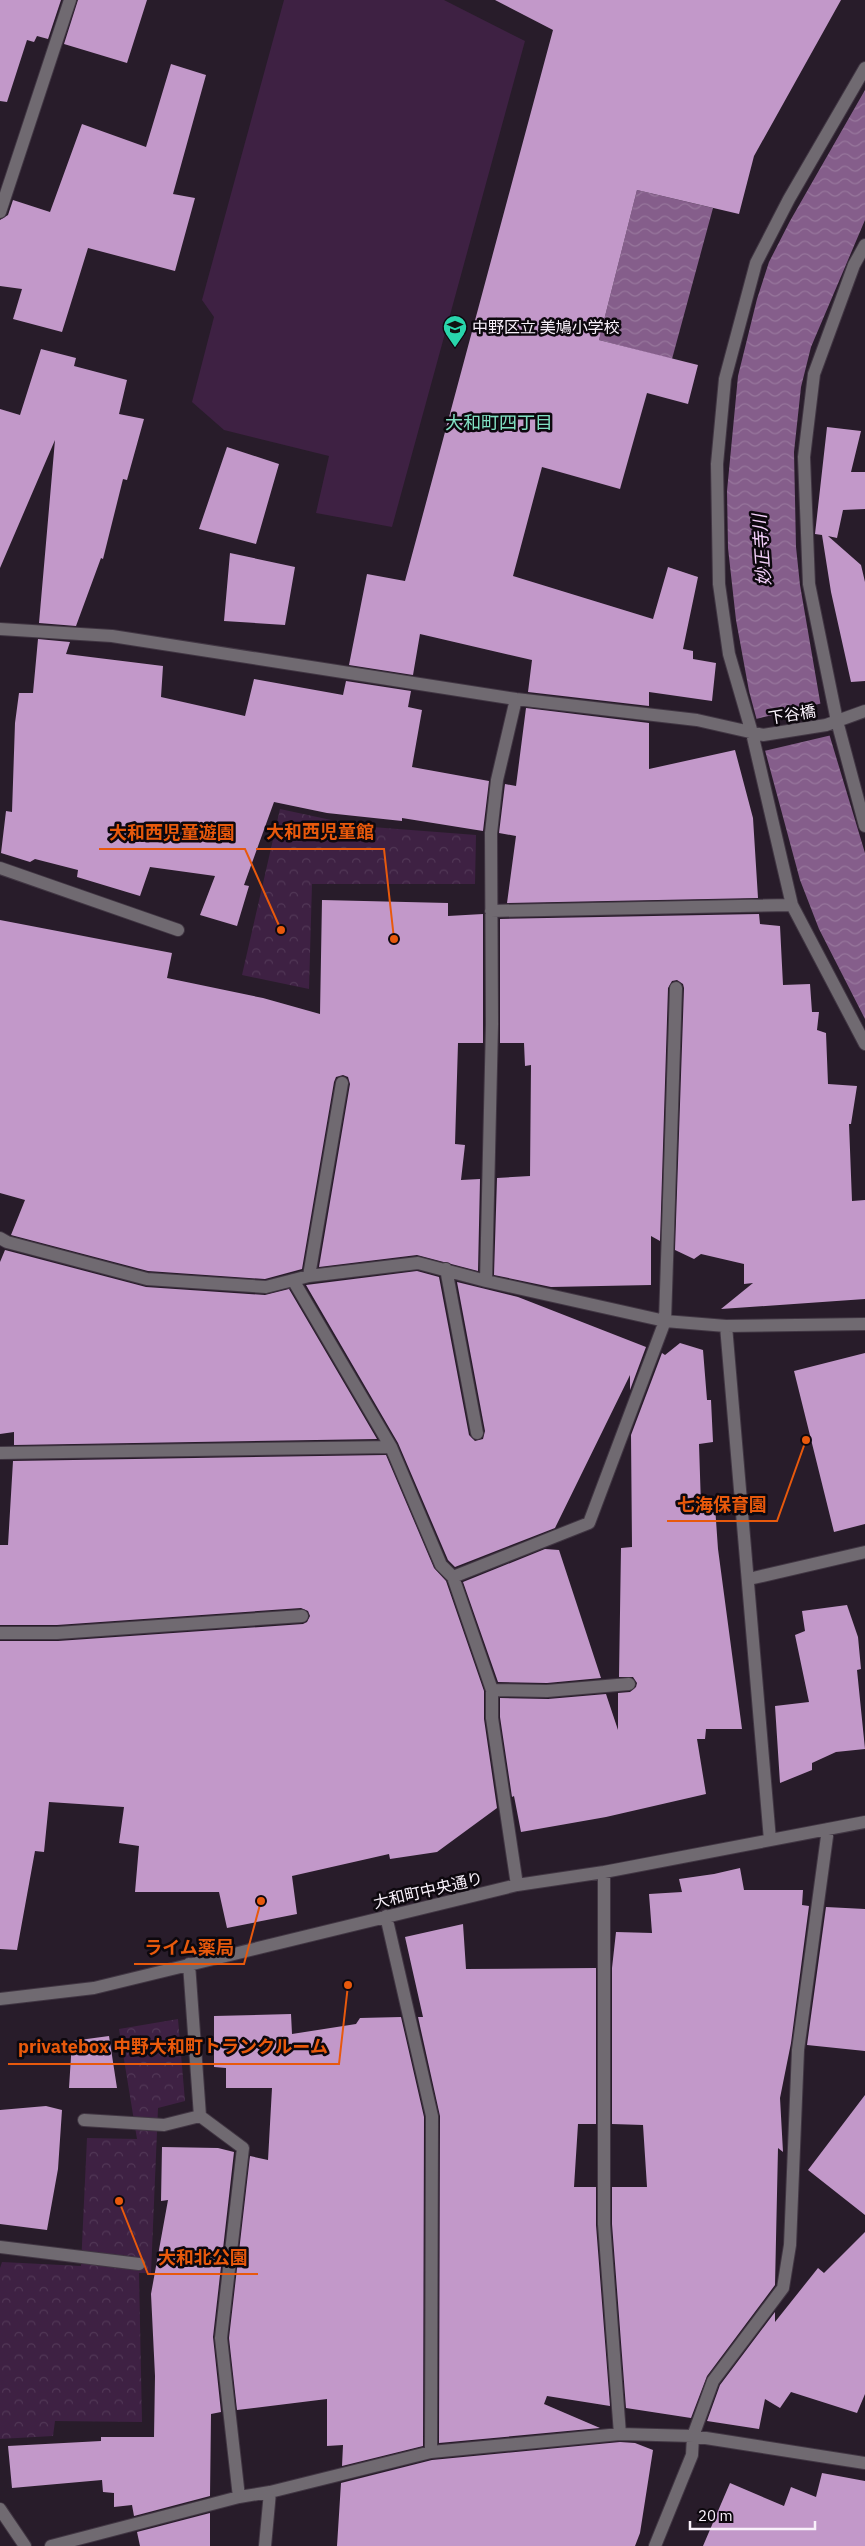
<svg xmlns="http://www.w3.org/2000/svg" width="865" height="2546" font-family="'IBM Plex Sans','Noto Sans JP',sans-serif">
	<defs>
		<pattern id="forest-crowns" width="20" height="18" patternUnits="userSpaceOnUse" patternTransform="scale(1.25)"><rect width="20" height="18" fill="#3e2143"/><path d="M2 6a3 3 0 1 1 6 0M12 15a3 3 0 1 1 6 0" fill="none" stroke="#513756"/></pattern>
		<pattern id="water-waves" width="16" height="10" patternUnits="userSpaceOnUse" patternTransform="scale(1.25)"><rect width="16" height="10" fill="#855e8b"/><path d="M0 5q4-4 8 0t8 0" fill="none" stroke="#97769c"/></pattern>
	</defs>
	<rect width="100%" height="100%" fill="#281c2a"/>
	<!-- grass -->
	<path fill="#3e2143" d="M284 0H444L525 41 392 527 316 513 329 456 224 430 192 402 214 317 202 300Z"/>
	<!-- forest -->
	<path fill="url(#forest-crowns)" d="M280 809 359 826 476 835 475 884H312L309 989 242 975Z
		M178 2019 185 2101 158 2108 151 2273H139L142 2422 55 2421 53 2436 0 2439V2268L2 2262 81 2266 87 2138 137 2139 119 2029Z"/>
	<!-- water -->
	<path fill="url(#water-waves)" d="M865 90V220L811 347 801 387 794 452 796 547 800 585 821 707 865 853V1019L819 929 800 880 749 691 736 620 728 548 727 491 738 376 757 299 769 262 790 221Z
		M637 190 713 208 672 359 599 340Z"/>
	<!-- pier -->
	<path fill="#281c2a" d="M823 703 832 735 764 751 756 719Z"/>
	<!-- building -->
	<path fill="#c298c9" d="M0 0H61L48 39 37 36 34 42 27 40 7 102 0 101Z
		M78 0H147L127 63 64 44Z
		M495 0H841L754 156 739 214 637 190 599 340 698 365 688 404 647 393 620 489 542 467 513 576 653 619 668 567 698 577 683 649 693 651V659L716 663 712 701 649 692V706L528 692 532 660 420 634 413 675 349 665 367 574 405 581 553 30Z
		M171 64 206 75 173 194 195 198 175 271 88 248 62 332 13 319 22 289 0 286V220L8 215 13 200 50 212 82 124 146 147Z
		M41 349 76 358 74 366 127 380 119 414 144 419 127 480 123 479 103 559 101 558 76 626 39 623 55 440 0 568V409L20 415Z
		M827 427 861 431 851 472H865V509L843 510 837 538 828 536 861 565 865 582V681L851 682 831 592 822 535 815 534Z
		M227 447 279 464 256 544 199 529Z
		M230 553 295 567 285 625 224 621Z
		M38 639 70 642 66 654 163 666 161 697 245 716 254 679 343 695 346 681 411 691 408 707 422 710 412 767 489 781 483 831 402 818V821L327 813 274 802 244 885 249 886 237 926 200 915 215 876 150 867 140 896 77 877 78 870 35 859 30 862 1 853 6 811 12 812 15 723 19 693H33Z
		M526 708 649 723V769L735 750 753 818 758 898 507 903 516 836 499 833 505 784 516 786Z
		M322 900 448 903V916L483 914V1043H458L455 1144 465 1145 461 1180 480 1179 478 1271 417 1255 319 1267 350 1084 348 1077 343 1075 336 1077 334 1082 302 1269 265 1279 148 1271 11 1235 25 1200 0 1193V920L172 953 167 978 263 998 320 1014Z
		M759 914 760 924 780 926 783 985 810 984 812 1012H819L817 1030 826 1033 828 1084 857 1086 851 1124H849L852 1201 865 1200V1299L721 1309 753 1283 744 1284V1264L701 1254 694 1259 675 1250 684 988 683 984 677 980 672 981 668 988 660 1241 651 1236V1285L551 1287 494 1275 497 1178 530 1176 531 1065 525 1066 524 1043H500V919Z
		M5 1250 146 1287 265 1295 289 1289 377 1439 14 1445V1432L0 1434V1262Z
		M417 1271 439 1277 469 1435 475 1441 483 1439 485 1431 457 1282 518 1297 646 1347 630 1390V1375L555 1528 455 1567 448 1560 398 1443 306 1285Z
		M680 1343 703 1350 707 1400H711L713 1442 699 1444 701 1506H715L718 1549 742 1729H706L705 1739H697L706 1794 606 1817 521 1832 514 1796 512 1797 500 1717V1698L548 1699 606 1694 618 1730V1693L630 1692 636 1687 637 1683 633 1677H619L621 1548 632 1547 631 1435 662 1353 665 1355Z
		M865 1353V1524L834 1532 794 1371Z
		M386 1455 434 1568 446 1581 484 1691V1719L497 1808 437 1852 390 1859 389 1854 292 1876 297 1914 227 1928 219 1892H135L139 1846 119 1843 124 1807 49 1802 44 1852 35 1851 17 1950 0 1949V1641H58L303 1624 307 1622 310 1616 308 1611 301 1608 57 1625H0V1545H8L13 1461Z
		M545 1549 559 1550 601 1678 547 1683 498 1682 463 1582Z
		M847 1605 858 1637 861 1669 857 1670 865 1749 836 1752 812 1763V1770L780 1783 775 1706 809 1702 795 1635 805 1631 802 1611Z
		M740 1868 744 1890H803L802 1905 809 1906 791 2043 780 2098 783 2152 778 2148 775 2285 707 2376 691 2418 626 2408 612 2224V2187H647L643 2125 612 2124V1968L616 1932 652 1933 649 1894 682 1892 679 1879 714 1874Z
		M826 1907 865 1909V2051L807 2045Z
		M463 1924 466 1969 596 1968V2124H578L574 2187H596V2225L610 2406 547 2396 544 2404 600 2428 439 2443 440 2116 418 2017H423L405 1937Z
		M291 2014 292 2034 356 2024 360 2018 401 2017 424 2117 423 2446 342 2466 343 2445 327 2446V2399L237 2410 229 2338 250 2156 268 2160 272 2088H226V2068L214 2067V2016Z
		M109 2036 117 2088H69L72 2041Z
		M865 2095V2215L808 2170Z
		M46 2106 62 2110 58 2169 47 2230 0 2224V2110Z
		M162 2147 218 2148 234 2152 213 2337 221 2412 211 2414 210 2496 134 2516 132 2505 114 2507V2493L103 2492 102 2480 12 2488 8 2446 101 2441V2437H154L155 2376 151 2294 168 2200 161 2201Z
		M865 2232V2394L857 2413 791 2392 780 2408 765 2399 759 2429 707 2421 720 2385 775 2312V2322L818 2268 824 2273Z
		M620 2442 635 2443 653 2450 640 2533 635 2546H337L341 2483 432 2460Z
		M822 2473 865 2481V2546H703L730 2483 784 2506 791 2487 816 2497Z
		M210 2513V2546H140L137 2532Z"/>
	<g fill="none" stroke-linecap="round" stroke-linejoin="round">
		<!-- minor casing -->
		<g stroke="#413643" stroke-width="14">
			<path id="minor" d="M865 68 789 199 756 263 725 379 717 464 719 584 729 654 752 733 792 905 865 1044
				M0 212 70 0
				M865 245 854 265 814 374 804 457 809 584 837 721 865 826
				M0 629 112 636 516 699 697 720 763 735 826 725 865 711
				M0 868 178 930
				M491 911 792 905
				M0 1238 7 1242 147 1279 266 1287 309 1276 418 1263 486 1281 665 1321 726 1326 865 1324
				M446 1269 477 1433
				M309 1276 342 1083
				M293 1280 391 1447 441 1565 453 1577 492 1690V1718L517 1885
				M486 1281 492 1024 491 833 497 780 516 699
				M726 1326 770 1840
				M0 1453 391 1447
				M453 1577 589 1523 665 1321 676 988
				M749 1579 865 1552
				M0 1633H57L302 1616
				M492 1690 547 1691 629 1684
				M604 1872V2224L620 2434
				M386 1916 432 2116 431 2452
				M189 1964 200 2116 243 2148 221 2338 239 2497
				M0 1999 94 1988 517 1885 604 1872 865 1822
				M84 2120 164 2125 200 2116
				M0 2247 139 2264
				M0 2509 25 2546
				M51 2546 239 2497 270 2492 431 2452 620 2434 693 2436 865 2463
				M265 2546 270 2492
				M655 2546 692 2455 693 2436 713 2381 783 2288 790 2245 798 2050 828 1829"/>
		</g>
		<!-- minor -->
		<use href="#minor" stroke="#706a71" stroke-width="12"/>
	</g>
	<!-- icons -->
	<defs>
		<g id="school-pin" transform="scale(1.25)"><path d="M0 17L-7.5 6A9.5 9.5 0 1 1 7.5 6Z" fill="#29d5ac" stroke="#0d080e"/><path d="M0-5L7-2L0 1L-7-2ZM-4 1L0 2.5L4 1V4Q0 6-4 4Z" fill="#111"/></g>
	</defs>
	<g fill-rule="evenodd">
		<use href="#school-pin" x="455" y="327"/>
	</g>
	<g text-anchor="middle" stroke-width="5" stroke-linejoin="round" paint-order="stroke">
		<!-- poi labels -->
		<g font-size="16" fill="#f9f1fb" stroke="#0d080e" text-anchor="start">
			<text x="472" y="333">中野区立 美鳩小学校</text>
		</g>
		<!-- street labels -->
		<g font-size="16" fill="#f9f1fb" stroke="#0d080e">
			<text transform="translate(792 714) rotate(-9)" y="6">下谷橋</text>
			<text transform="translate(428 1890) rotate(-13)" y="6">大和町中央通り</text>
		</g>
		<!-- neighbourhood labels -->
		<g font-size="18" fill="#81e0c3" stroke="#0d080e">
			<text x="499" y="429">大和町四丁目</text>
		</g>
		<!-- water labels -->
		<g font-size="18" font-style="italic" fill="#f4d0fa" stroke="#0d080e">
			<text transform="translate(762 550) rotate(-94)" y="6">妙正寺川</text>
		</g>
	</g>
	<!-- callouts -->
	<path fill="none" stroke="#e8590c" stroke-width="2" d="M394 939L384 849H256M281 930L245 849H99M806 1440L777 1521H667M261 1901L244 1964H134M348 1985L339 2064H8M119 2201L148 2274H258"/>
	<g fill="#e8590c" stroke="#0d080e" stroke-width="2">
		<circle cx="394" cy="939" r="5"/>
		<circle cx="281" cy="930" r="5"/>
		<circle cx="806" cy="1440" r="5"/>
		<circle cx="261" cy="1901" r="5"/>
		<circle cx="348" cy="1985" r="5"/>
		<circle cx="119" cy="2201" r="5"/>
	</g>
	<g font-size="18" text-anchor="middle" font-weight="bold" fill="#e8590c" stroke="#0d080e" stroke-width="5" stroke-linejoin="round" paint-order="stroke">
		<text x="320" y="838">大和西児童館</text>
		<text x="172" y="839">大和西児童遊園</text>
		<text x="722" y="1511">七海保育園</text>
		<text x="189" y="1954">ライム薬局</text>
		<text x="173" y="2053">privatebox 中野大和町トランクルーム</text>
		<text x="203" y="2264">大和北公園</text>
	</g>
	<!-- scale -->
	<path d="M690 2521v8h125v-8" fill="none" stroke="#f9f1fb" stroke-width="2.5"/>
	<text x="698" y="2521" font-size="15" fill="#f9f1fb" stroke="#0d080e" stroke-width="4" paint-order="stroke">20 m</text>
</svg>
